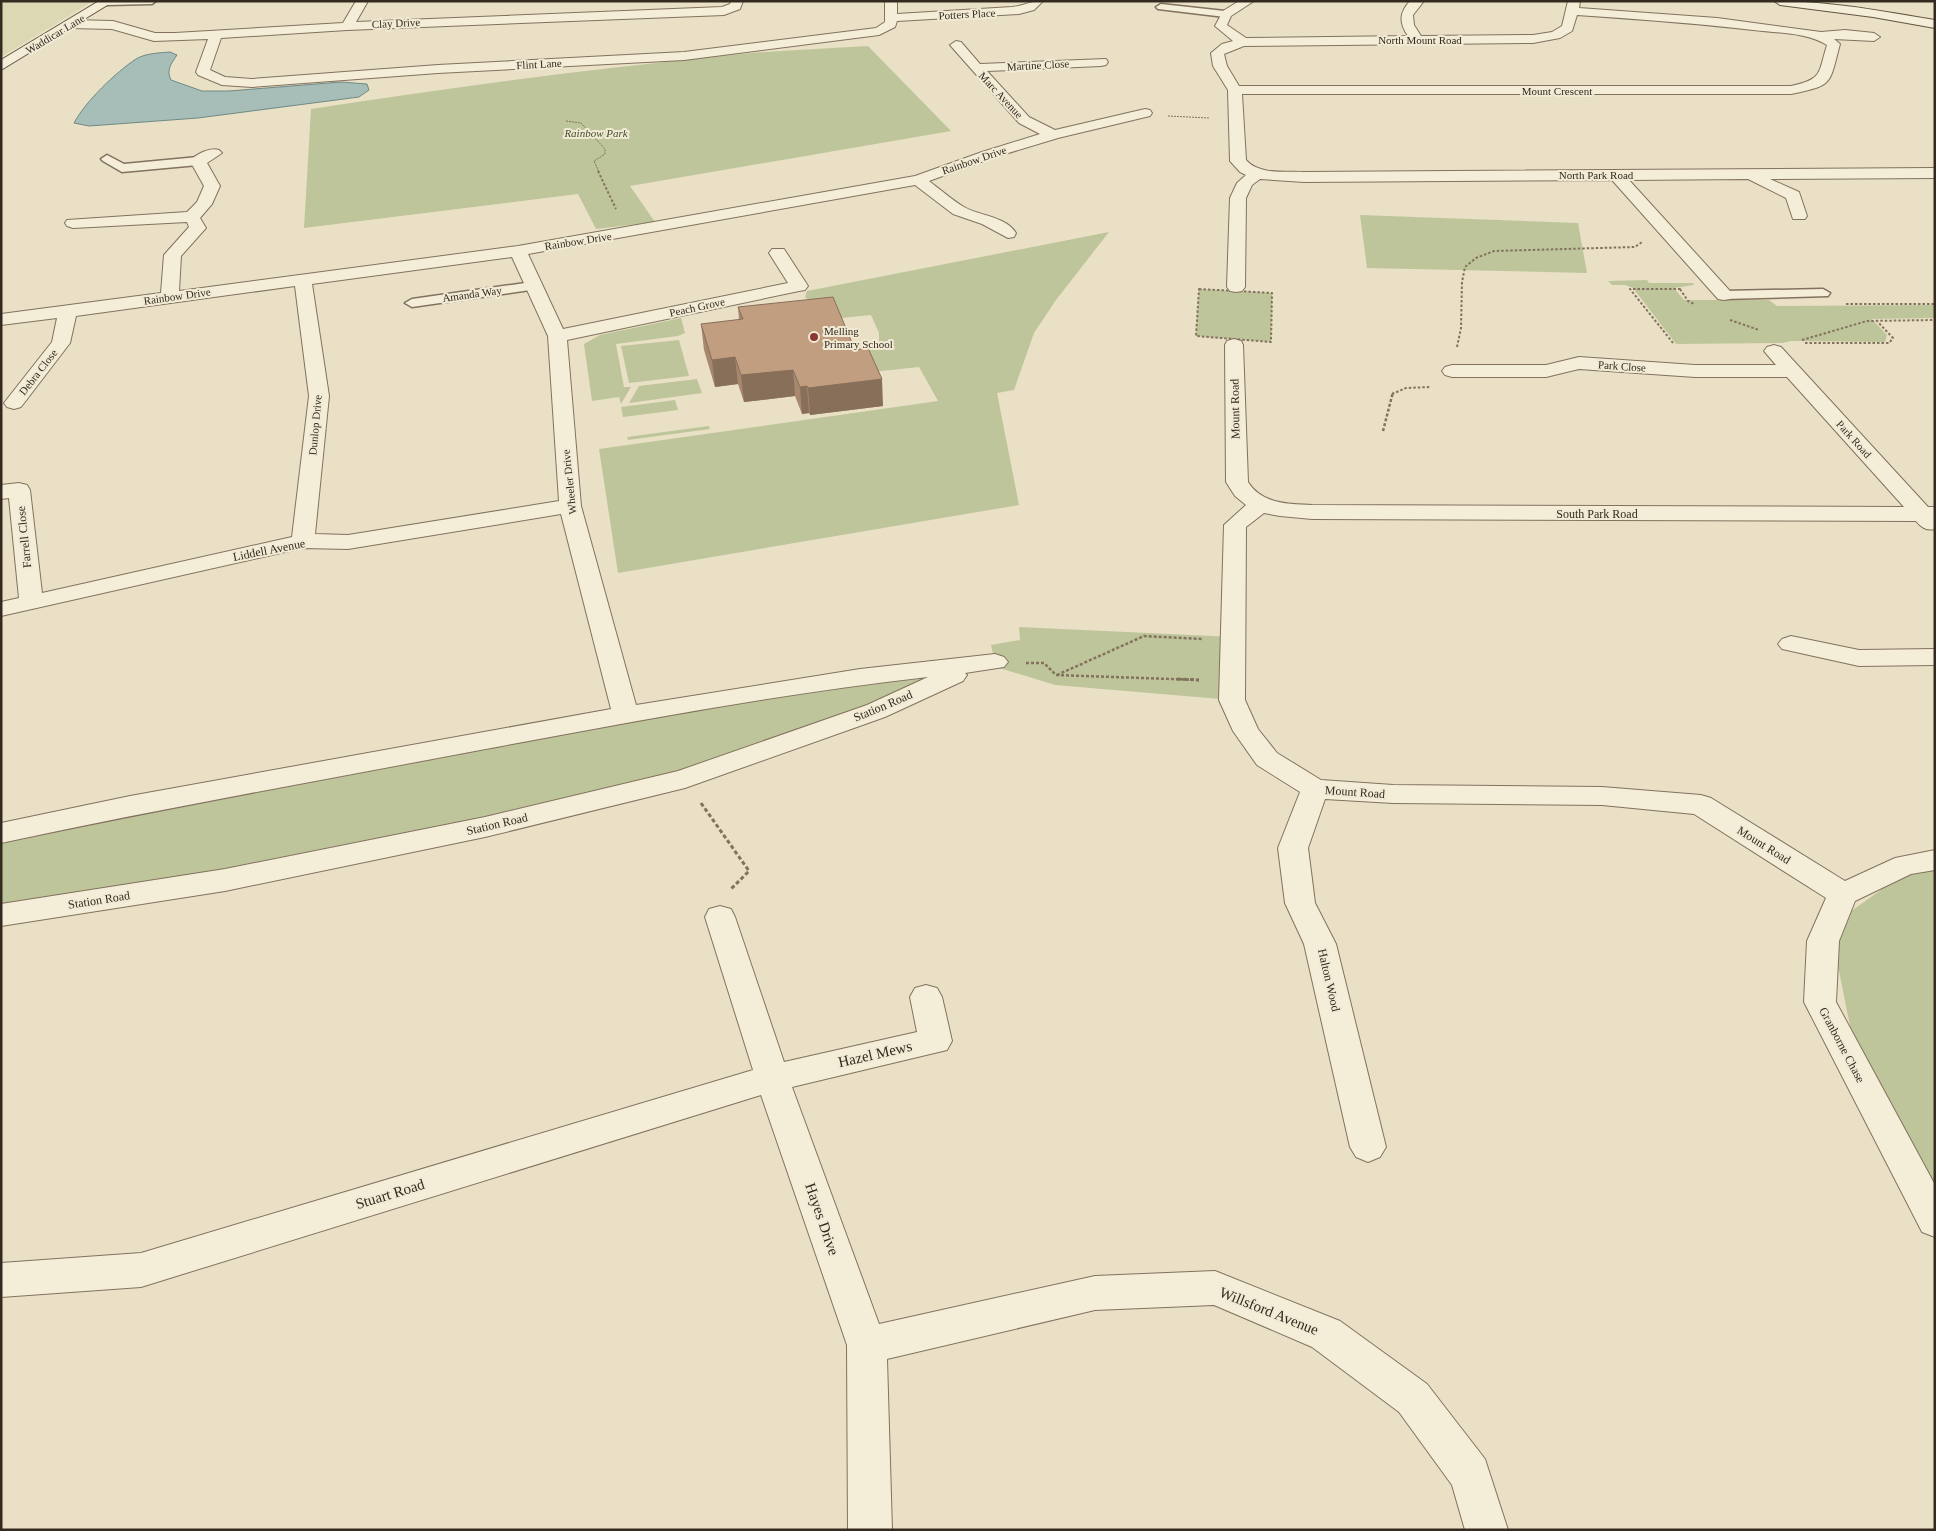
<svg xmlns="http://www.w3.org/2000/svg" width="1936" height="1531" font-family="Georgia,serif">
	<rect width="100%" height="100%" fill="#e9e0c6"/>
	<!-- farmland -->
	<path fill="#ddd8b4" d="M1 1H93L1 57Z"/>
	<!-- green -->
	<path fill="#bfc59b" d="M868 46 951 131 630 186 655 222 596 229 578 194 304 228 311 109C450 87 591 69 732 55 777 50 823 49 868 46Z
		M1360 215 1578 223 1587 273 1367 268Z
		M1109 232 1056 300 1034 333 1014 390 997 393 1019 505 618 573 599 449 938 401 919 367 853 374 845 351 879 347V333L871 315 831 319 805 297 807 291Z
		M1647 280 1649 283H1693L1694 285 1674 288 1684 300H1769L1777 306 1935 305V318L1872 319 1887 335 1885 342 1791 341 1783 343 1676 344 1633 288 1625 285H1612L1608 281Z
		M1199 289 1272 293 1271 342 1196 336Z
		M681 318 685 333 678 336 616 344 624 387H631L621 404 619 397 592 401 584 344 600 335Z
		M679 340 689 376 629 383 621 346Z
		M697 379 702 393 629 403 639 386Z
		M675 400 678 410 623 417 621 407Z
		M709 426 710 429 628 440 627 437Z
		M1019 627 1234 637 1232 700 1055 685 996 667 991 645 1020 640Z
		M973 665 780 745 422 840 1 915V840L860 677Z
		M1935 862V1196L1861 1081 1830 926 1919 863Z"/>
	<!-- water -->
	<path fill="#a7bdb7" stroke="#6f8a84" d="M170 52 177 55C171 64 166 70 171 80L202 91H229L341 82 367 84 369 90 359 97 198 118 89 126 74 123C85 102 116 72 136 59 146 53 159 53 170 52Z"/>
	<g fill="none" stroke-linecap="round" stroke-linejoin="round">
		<!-- lane casing -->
		<g stroke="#82725e" stroke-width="3">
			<path id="lane" d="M156 1 152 4 107 5 102 2Z
				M1161 4 1225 11 1230 14 1225 17 1158 9 1156 7Z
				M107 155 124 164 198 157 204 161 198 165 122 172 103 161 101 159Z
				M532 282 539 286 537 289 412 307 405 303 412 299Z
				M1823 289 1830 293 1828 296 1724 299 1717 295 1724 291Z"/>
		</g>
		<!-- street casing -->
		<g stroke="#82725e" stroke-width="2">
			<path id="street" d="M356 1H368L356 22 722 7 730 4 731 1H743L740 9 724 15 347 30 221 38 210 70 225 77 252 79 438 65 684 52 876 28 885 22V1H897V14L1012 7C1023 6 1031 1 1043 1L1034 10 1019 14 897 21 895 27 879 35 684 60 438 73 252 87 222 85 198 75 196 72 208 39 154 41 112 29 70 28 64 24 70 20 113 21 155 33H175L343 23Z
				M1239 1H1254L1231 16 1227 25 1246 38 1408 36C1399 23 1399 13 1410 1H1424L1413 15 1414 25 1421 36 1533 35 1552 32 1562 26 1568 1H1580L1579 8 1717 18 1821 32 1845 30 1874 33 1880 37 1874 41 1834 39 1840 44C1829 85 1834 85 1791 94H1242L1246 160C1259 175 1286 171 1304 172L1935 168V178L1770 179 1799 192 1807 216 1805 219H1793L1786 198 1748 179 1629 180 1730 291 1733 295 1730 299 1724 300 1718 299 1612 180 1304 182 1260 179 1252 185 1246 198 1245 287 1242 291 1236 292 1230 291 1227 287 1230 198 1237 183 1246 175 1240 172 1230 161 1228 90 1213 66 1211 53 1222 44 1233 41 1215 26 1223 11ZM1577 15C1636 19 1694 23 1753 30 1777 33 1806 32 1827 45 1818 74 1823 79 1791 86H1239L1227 66 1224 54 1244 46 1533 43 1560 38 1572 31Z
				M956 41 961 42 980 64 1106 59 1108 62 1106 65 1101 66 987 71 1029 117 1055 130 1145 109 1150 110 1152 113 1150 116 1058 138 992 158 929 181C941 190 952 200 964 207 980 216 1005 216 1016 233L1014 237 1008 238 982 224 953 214 915 185 528 254 563 329 788 283 769 253 772 249H784L808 286 805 290 799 291 567 340 581 506 636 705 860 669 995 654 1004 657 1008 662 1004 667 965 673 967 675 963 681 885 717 685 788 485 837 225 891 1 926V904L225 869 485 817 678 771 867 705 928 677C776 694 625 723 475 751 317 781 159 809 1 843V823L130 796 611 709 561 514 348 549 303 548 1 616V602L19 598 9 498 1 499V485L19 483 27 485 30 490 42 593 292 537 309 396 295 286 76 316 70 343 21 407 14 409 7 407 4 403 52 342 57 318 1 325V314L161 293 164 255 189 227 187 222 73 228 67 226 65 223 67 220 187 212 197 202 204 186 190 161C196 154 210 147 219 150L222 153 207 163 220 186 212 204 200 218 206 228 181 256 179 291 518 246 915 176 982 152 1040 134 1019 123 950 45ZM512 257 548 336 559 501 348 535 315 534 329 396 312 284Z
				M1234 339 1241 341 1243 345 1248 482C1262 504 1288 504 1312 505L1904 507 1787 377H1695L1579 369 1546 377H1452L1445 375 1442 371 1445 367 1452 365H1546L1579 357 1695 365H1776L1764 351 1767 347 1774 345 1781 347 1928 507H1935V529C1926 531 1921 527 1916 521L1312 519 1280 516 1264 513 1246 527 1245 700 1258 729 1277 753 1321 780 1393 785 1602 787 1701 795 1711 798 1845 881 1895 858 1935 850V870L1911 874 1855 901 1839 941 1836 1002 1935 1185V1237L1922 1232 1804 1002 1807 941 1826 898 1694 814 1602 805 1393 803 1325 799 1308 848 1315 903 1336 944 1386 1147 1380 1157 1368 1162 1356 1157 1350 1147 1304 944 1285 903 1278 848 1300 792 1257 765 1233 731 1219 700 1224 525 1246 505 1235 496 1226 482 1225 345 1227 341Z
				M1791 636 1859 650 1935 649V665L1859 666 1782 649 1778 644 1782 639Z
				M720 906 731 909 735 917 784 1062 917 1032 910 997 915 988 926 985 937 988 942 997 952 1041 947 1050 792 1087 879 1324 1095 1276 1215 1271 1340 1321 1427 1384 1485 1459 1508 1530H1465L1452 1485 1399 1412 1312 1347 1214 1305 1095 1310 887 1359 892 1530H848L847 1345 761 1095 141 1287 1 1297V1263L141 1253 753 1070 705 917 709 909Z"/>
		</g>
		<!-- secondary casing -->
		<g stroke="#645441" stroke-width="2">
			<path id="secondary" d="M99 1H114L1 70V60Z
				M1774 1C1829 1 1881 11 1935 20V28L1873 17 1780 5Z"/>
		</g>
		<!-- path-far3 -->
		<path stroke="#82725e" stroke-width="1" stroke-dasharray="2 1" stroke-linecap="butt" d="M1168 116 1209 118
			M566 121 581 123 605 149V154L594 161 599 172"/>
		<!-- path-far2 -->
		<path stroke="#82725e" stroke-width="2" stroke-dasharray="2.5 2" stroke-linecap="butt" d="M598 171 616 209
			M1199 289 1272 293 1271 342 1196 336Z
			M1680 289 1688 301 1694 304
			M1846 304H1935
			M1730 320 1759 330
			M1802 340 1867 321 1935 320
			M1673 343 1630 289H1681
			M1805 343H1889L1893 338 1876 320
			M1457 347 1461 328 1462 282 1465 267 1476 258 1494 251 1635 247 1642 242
			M1392 394 1406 388 1431 387"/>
		<!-- path-far1 -->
		<path stroke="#82725e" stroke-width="2.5" stroke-dasharray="3 2" stroke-linecap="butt" d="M1383 431 1393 392
			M1026 663H1044L1056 675 1199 680
			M1057 675 1144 636 1202 639"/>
		<!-- path -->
		<path stroke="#82725e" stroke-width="3" stroke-dasharray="4 2.5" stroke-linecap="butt" d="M1177 679 1199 680
			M701 803 749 871 731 889"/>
		<!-- lane -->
		<use href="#lane" fill="#f4edd8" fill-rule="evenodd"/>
		<!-- street -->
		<use href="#street" fill="#f4edd8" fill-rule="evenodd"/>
		<!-- secondary -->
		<use href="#secondary" fill="#f4edd8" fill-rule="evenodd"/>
	</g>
	<!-- wall -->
	<path fill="#a7886e" d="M738 307 855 350 883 406 810 415 809 413 802 414 795 396 744 402 738 384 715 387 704 350 701 324 739 320Z"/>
	<!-- shaded-wall -->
	<path fill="#886f5a" d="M735 357 738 384 715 387 712 360Z
		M793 370 795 396 744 402 741 375Z
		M882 379 883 406 810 415 808 388Z
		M807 386 809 413 802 414 800 387Z"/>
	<!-- building -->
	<path fill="#c29e80" stroke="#886f5a" d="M833 297 855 350 868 348 882 379 808 388 807 386 800 387 793 370 741 375 735 357 712 360 701 324 743 319 738 307Z"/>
	<!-- markers -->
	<circle fill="#893835" stroke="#f1ead4" stroke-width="2" cx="814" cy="337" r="5"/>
	<g text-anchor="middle" stroke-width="4" stroke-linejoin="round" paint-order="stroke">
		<!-- far-street labels -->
		<g font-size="11" fill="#342a20" stroke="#f1ead4">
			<text transform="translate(967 14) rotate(-3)" y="4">Potters Place</text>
			<text transform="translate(396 23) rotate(-3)" y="4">Clay Drive</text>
			<text transform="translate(55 34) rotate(-31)" y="4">Waddicar Lane</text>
			<text x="1420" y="44">North Mount Road</text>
			<text transform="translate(539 64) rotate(-3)" y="4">Flint Lane</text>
			<text transform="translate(1038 65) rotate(-3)" y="4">Martine Close</text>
			<text x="1557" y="95">Mount Crescent</text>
			<text transform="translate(1001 95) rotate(47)" y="4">Marc Avenue</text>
			<text transform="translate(974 160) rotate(-19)" y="4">Rainbow Drive</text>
			<text x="1596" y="179">North Park Road</text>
			<text transform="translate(578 241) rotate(-9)" y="4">Rainbow Drive</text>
			<text transform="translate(472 294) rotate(-8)" y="4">Amanda Way</text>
			<text transform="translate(177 296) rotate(-8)" y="4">Rainbow Drive</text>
			<text transform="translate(697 307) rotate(-12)" y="4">Peach Grove</text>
			<text transform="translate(1622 366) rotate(4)" y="4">Park Close</text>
			<text transform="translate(38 372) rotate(-52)" y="4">Debra Close</text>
			<text transform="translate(315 425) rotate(-85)" y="4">Dunlop Drive</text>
			<text transform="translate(1854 439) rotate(48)" y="4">Park Road</text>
			<text transform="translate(569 482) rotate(-96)" y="4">Wheeler Drive</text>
		</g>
		<!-- far-park labels -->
		<g font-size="11" font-style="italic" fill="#434e29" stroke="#f1ead4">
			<text x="596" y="137">Rainbow Park</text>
		</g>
		<!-- far-poi labels -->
		<g font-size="11" fill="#342a20" stroke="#f1ead4" text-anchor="start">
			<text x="824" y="335">Melling<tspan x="824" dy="13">Primary School</tspan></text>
		</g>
		<!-- street labels -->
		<g font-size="12" fill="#342a20" stroke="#f1ead4">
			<text transform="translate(1235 409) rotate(-91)" y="4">Mount Road</text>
			<text x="1597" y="518">South Park Road</text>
			<text transform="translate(24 537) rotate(-96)" y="4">Farrell Close</text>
			<text transform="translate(269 550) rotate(-11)" y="4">Liddell Avenue</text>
			<text transform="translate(883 706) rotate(-23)" y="4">Station Road</text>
			<text transform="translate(1355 792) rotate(4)" y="4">Mount Road</text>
			<text transform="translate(497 824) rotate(-13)" y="4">Station Road</text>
			<text transform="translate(1764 845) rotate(32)" y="4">Mount Road</text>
			<text transform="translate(99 900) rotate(-9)" y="4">Station Road</text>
			<text transform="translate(1329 980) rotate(77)" y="4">Halton Wood</text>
			<text transform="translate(1842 1045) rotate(62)" y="4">Granborne Chase</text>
		</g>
		<!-- near-street labels -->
		<g font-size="15" fill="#342a20" stroke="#f1ead4">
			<text transform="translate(875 1054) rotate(-13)" y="5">Hazel Mews</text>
			<text transform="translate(390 1194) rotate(-17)" y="5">Stuart Road</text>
			<text transform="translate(822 1219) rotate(71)" y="5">Hayes Drive</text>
			<text transform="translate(1269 1311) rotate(22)" y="5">Willsford Avenue</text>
		</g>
	</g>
	<!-- border -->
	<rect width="1936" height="1531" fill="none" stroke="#342a20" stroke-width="5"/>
</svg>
